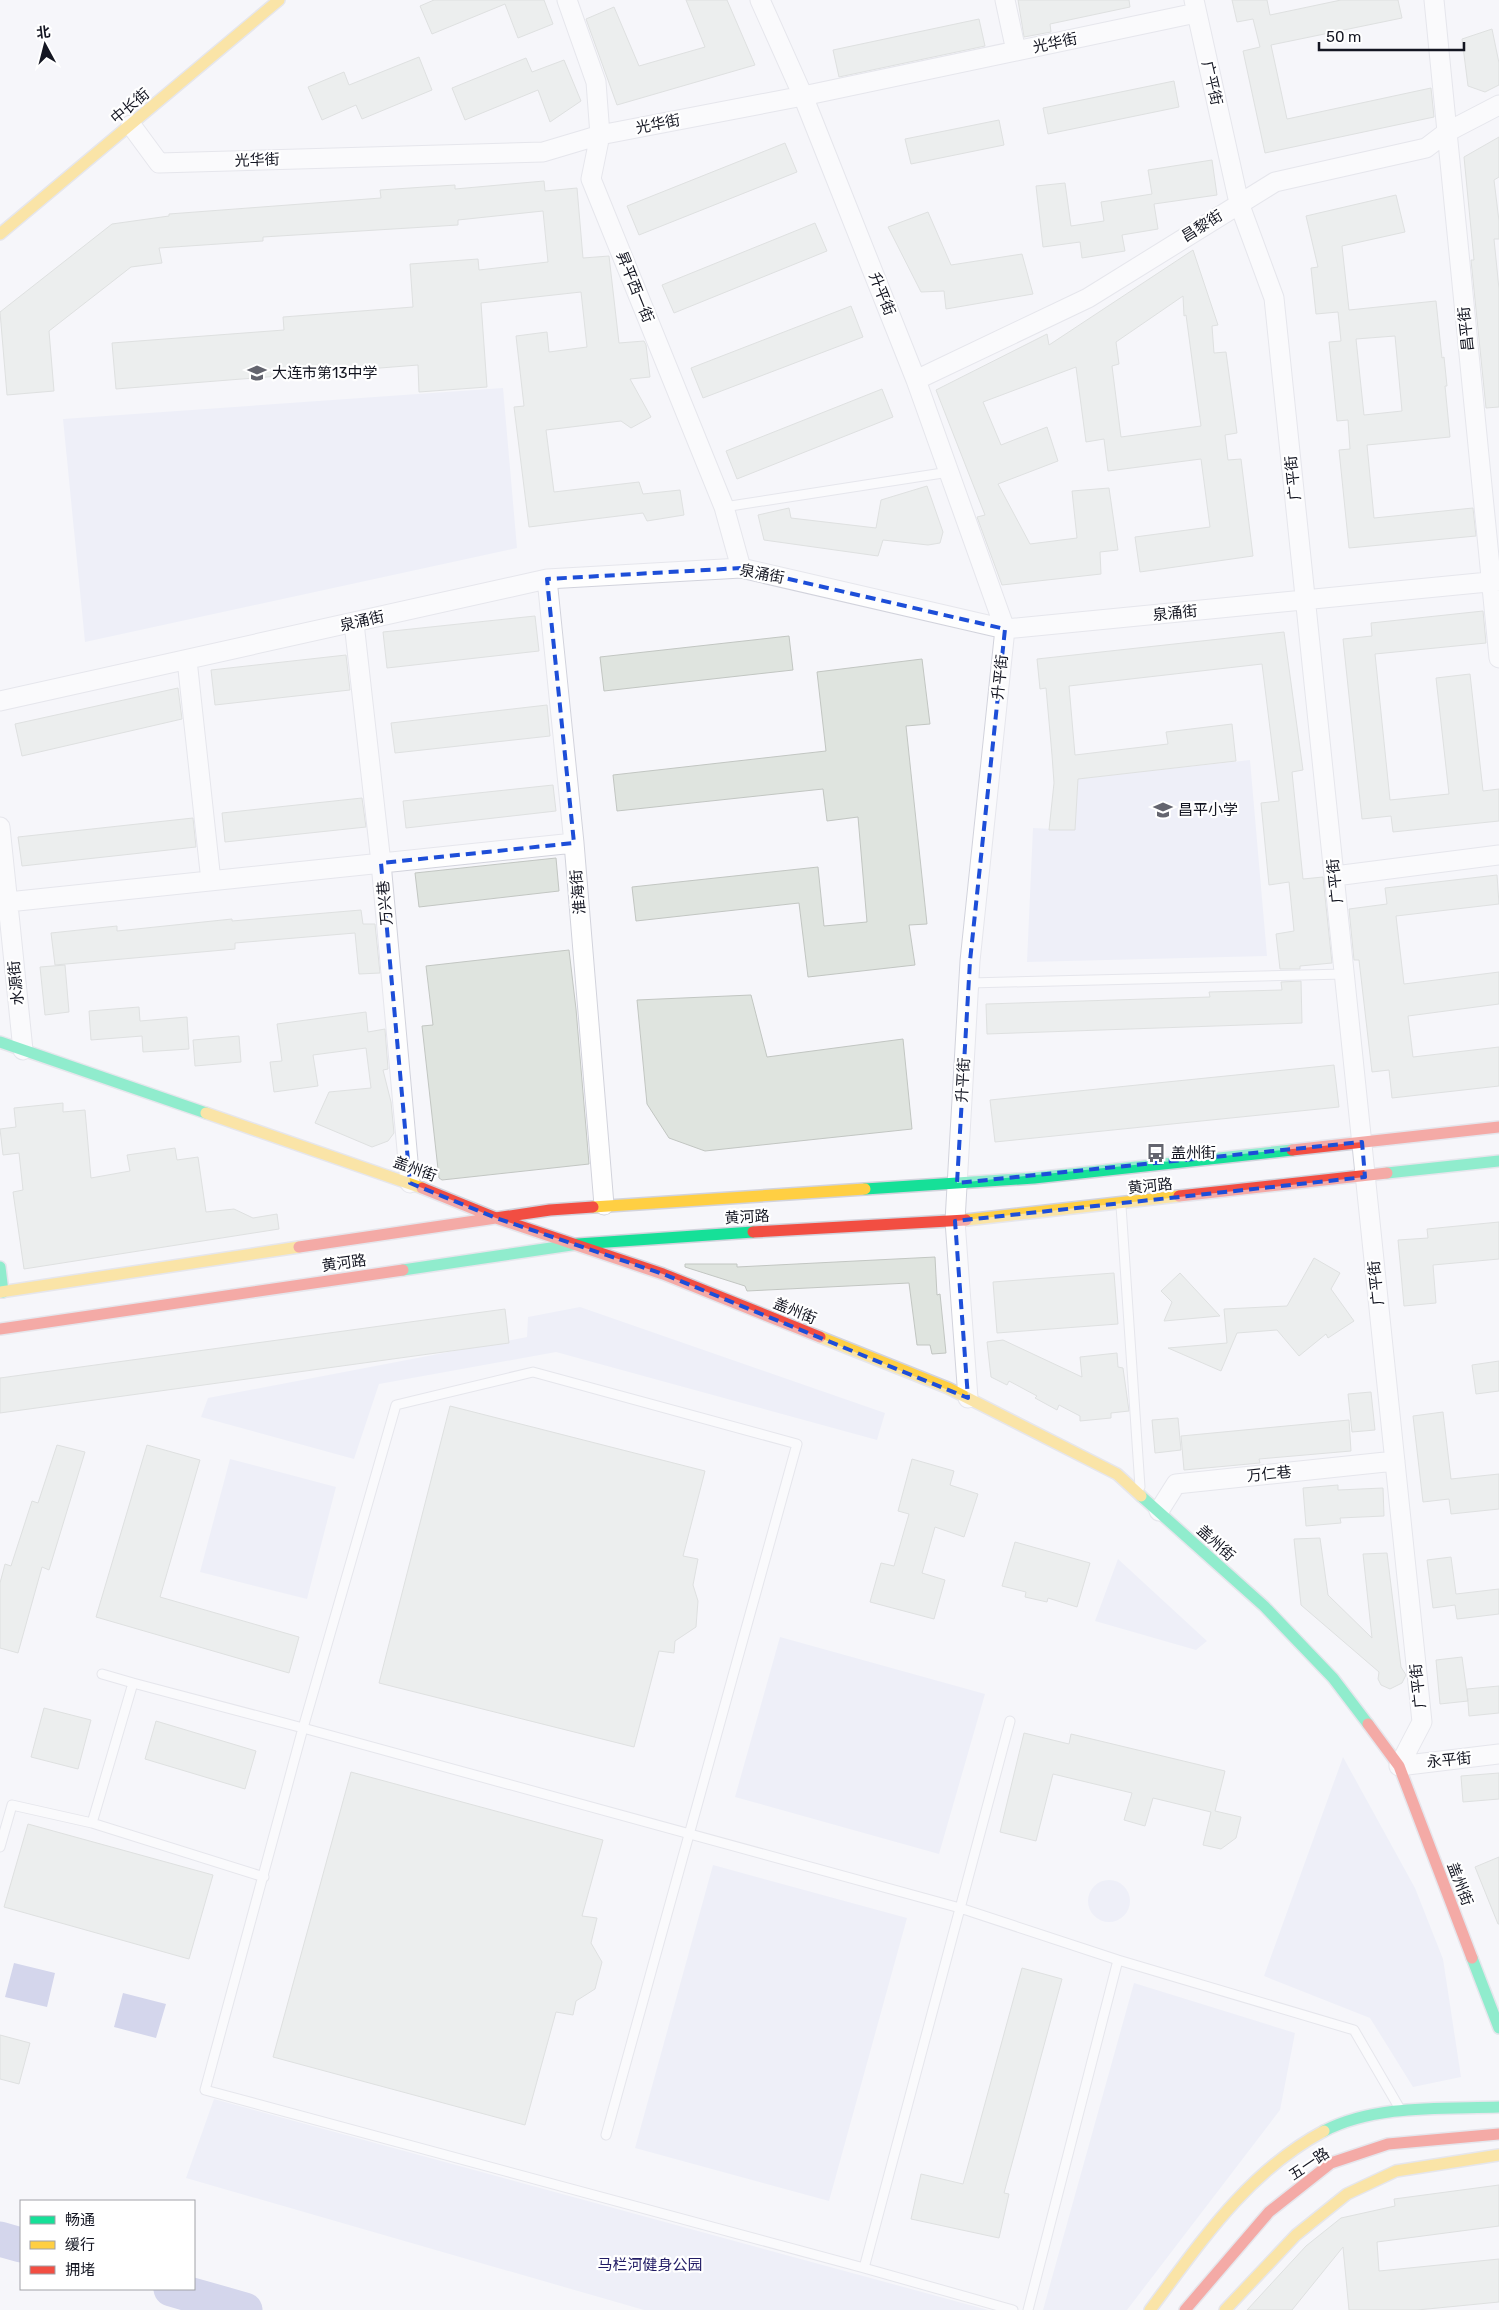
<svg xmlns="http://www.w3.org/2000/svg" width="1499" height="2310" font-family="Rubik,'Noto Sans SC',sans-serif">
	<rect width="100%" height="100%" fill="#f6f6fa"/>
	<!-- green -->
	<path fill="#e4e7f7" d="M503 388 517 548 85 642 63 419Z
		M1250 760 1267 956 1027 962 1033 828 1075 830 1078 779Z
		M580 1307 885 1413 877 1440 556 1352 379 1384 354 1459 201 1417 208 1398 527 1337 528 1317Z
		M230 1459 336 1487 307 1599 200 1572Z
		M1118 1559 1207 1641 1196 1650 1095 1621Z
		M780 1637 985 1694 939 1854 735 1797Z
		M1343 1757 1415 1888 1443 1959 1461 2077 1413 2087 1370 2018 1264 1976Z
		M713 1865 907 1918 829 2201 635 2148Z
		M1088 1901a21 21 0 1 1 42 0a21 21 0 1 1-42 0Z
		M1134 1983 1295 2033 1280 2110 1127 2310H1043Z
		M214 2099 988 2310H644L186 2178Z"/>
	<!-- water -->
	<path fill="#aaafdc" d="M14 1963 55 1973 47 2007 5 1997Z
		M123 1993 166 2004 156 2038 114 2027Z"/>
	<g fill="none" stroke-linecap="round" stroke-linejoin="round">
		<!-- river -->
		<path stroke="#aaafdc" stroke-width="35" d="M0 2239 21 2245
			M171 2289 245 2310"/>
	</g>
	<!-- building -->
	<path fill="#dfe4df" stroke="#c2c6c2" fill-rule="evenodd" d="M434 0H544L553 24 518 38 505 4 432 34 420 6Z
		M686 0H727L755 65 617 105 586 19 614 7 639 66 705 47Z
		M1018 0H1129L1130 7 1050 24 1051 32 1024 37Z
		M1232 0H1267L1270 15 1341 0H1398L1402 18 1271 45 1287 119 1431 88 1434 117 1265 153 1243 51 1260 47 1253 19 1237 22Z
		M979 19 985 46 839 77 833 50Z
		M1492 29 1499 63V85L1485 92 1468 86 1462 39Z
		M419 57 432 90 362 119 356 105 322 120 308 87 344 72 349 85Z
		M526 58 532 72 564 60 581 101 550 122 538 90 465 120 452 88Z
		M1174 81 1179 107 1048 134 1043 108Z
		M999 120 1004 145 911 164 905 139Z
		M1499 137V177L1494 180 1499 221V239H1494L1499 289V407L1486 408 1471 260H1474L1464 157Z
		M785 143 797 172 639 235 627 206Z
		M1212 160 1217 195 1154 204 1158 229 1122 235 1125 251 1082 258 1080 242 1043 247 1036 186 1065 183 1071 226 1104 221 1101 202 1152 194 1148 170Z
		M544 181 545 191 577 188 583 258 609 256 619 343 644 341 646 345 650 377 630 379 651 417 631 428 621 421 546 430 554 492 639 482 643 494 680 490 684 515 647 521 643 513 529 527 514 407 524 406 516 336 547 332 549 352 587 347 581 292 481 303 487 387 419 392 418 365 116 389 112 343 284 330 283 317 413 307 410 264 478 259 479 270 548 262 543 211 458 220V225L263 237V241L159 248 162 263 131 267 49 331 54 391 7 395 0 312 112 224 169 216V214L381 198 380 190 455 185V189Z
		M1396 195 1405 232 1342 246 1349 310 1436 301 1442 358 1444 357 1447 386H1445L1450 437 1367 445 1374 518 1473 508 1476 536 1349 548 1339 450 1350 449 1348 420 1337 421 1329 342 1341 341 1338 312 1316 314 1311 268 1318 267 1306 216ZM1395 336 1402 411 1364 415 1356 339Z
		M928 212 951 265 1022 254 1033 294 946 309 944 291 921 292 888 227Z
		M815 223 827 251 674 313 662 285Z
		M1193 250 1218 325 1212 326 1214 353 1226 352 1237 433 1225 435 1228 460 1241 459 1253 556 1140 572 1135 537 1210 527 1201 459 1108 471 1104 439 1086 442 1076 367 983 402 1001 445 1047 427 1058 461 998 484 1030 544 1077 538 1072 491 1109 488 1118 550 1100 552 1101 574 1002 585 977 517 985 515 936 390 1047 334 1049 345ZM1183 296 1184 316 1186 315 1201 426 1121 437 1112 366 1119 364 1116 342Z
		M851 306 863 337 703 398 691 368Z
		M882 389 893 417 737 479 726 451Z
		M927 486 943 532 940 543 928 545 883 540 878 556 764 540 758 515 789 508 791 518 876 528 881 500Z
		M1483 611 1486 643 1375 654 1390 800 1449 794 1436 678 1470 674 1483 791 1499 789V821L1393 832 1391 816 1362 819 1343 639 1372 636 1371 623Z
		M535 616 539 651 387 668 383 632Z
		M1284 632 1303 770 1292 772 1303 879 1323 877 1332 963 1300 966V969H1280L1276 934 1294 931 1289 882 1269 885 1261 803 1279 801 1262 664 1069 686 1075 755 1168 744 1166 732 1232 724 1236 761 1078 779 1075 830H1049L1054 783 1052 755 1046 688 1040 689 1037 659Z
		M789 636 793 670 604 691 600 657Z
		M346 655 350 690 215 705 211 670Z
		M922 659 930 724 906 726 927 924 909 925 915 965 808 977 799 903 636 921 632 887 818 867 824 926 867 922 858 817 827 821 823 789 617 811 613 775 826 751 817 672Z
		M178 688 182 719 22 756 15 724Z
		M547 705 550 736 395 753 391 723Z
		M553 785 556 811 406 828 403 801Z
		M362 798 366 827 225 842 222 813Z
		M193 818 196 847 22 866 18 837Z
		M556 858 559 891 419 907 415 873Z
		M1497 875 1499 904 1396 916 1404 984 1499 972V1004L1408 1016 1413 1057 1499 1047V1086L1392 1098 1389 1070 1372 1072 1359 960H1354L1349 909 1387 904 1385 888Z
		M361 910 363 924H375L380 973 359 974 355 933 235 943V949L55 965 51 933 117 926V931L232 919V921Z
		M569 950 576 1009 589 1164 442 1180 439 1178 422 1026 433 1025 426 966Z
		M65 965 69 1012 45 1015 40 967Z
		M1301 981 1302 1023 987 1034 986 1004 1210 997 1209 992 1282 990 1281 982Z
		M751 995 767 1057 903 1039 912 1129 705 1151 669 1138 647 1104 637 1000Z
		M139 1007 140 1021 187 1017 189 1049 143 1052 142 1036 91 1040 89 1011Z
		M366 1012 368 1032 385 1029 388 1069 383 1070 391 1102 394 1133 388 1141 372 1147 315 1123 329 1092 371 1088 366 1048 313 1055 318 1086 274 1092 270 1062 282 1061 277 1024Z
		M239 1036 241 1062 195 1066 193 1040Z
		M1334 1065 1339 1107 995 1142 990 1100Z
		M63 1103V1112L85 1110 91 1178 130 1171 127 1155 175 1148 177 1160 198 1157 206 1212 234 1209 253 1218 277 1214 279 1229 24 1269 13 1192 23 1190 19 1153 3 1155 0 1129 16 1127 14 1108Z
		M1499 1222V1259L1433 1265 1436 1303 1404 1306 1398 1240 1428 1238 1427 1229Z
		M935 1257 937 1295 940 1294 946 1353 932 1354 930 1345H917L909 1283 747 1291 745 1286 685 1267V1264H737V1267Z
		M1314 1258 1340 1273 1331 1289 1354 1321 1328 1338 1326 1334 1299 1356 1277 1330 1237 1333 1221 1371 1168 1348 1227 1343 1224 1309 1287 1306Z
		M1114 1273 1118 1324 997 1333 993 1282Z
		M1180 1273 1220 1316 1164 1321 1172 1302 1161 1291Z
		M505 1309 509 1343 0 1413V1378Z
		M1003 1340 1082 1377 1080 1357 1117 1353 1118 1367 1123 1368 1129 1411 1111 1413V1418L1080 1421V1416L1059 1405 1057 1410 1035 1398 1037 1396 1009 1381 1007 1385 991 1377 987 1342Z
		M1499 1361V1391L1476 1394 1472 1365Z
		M1371 1392 1375 1430 1352 1432 1348 1394Z
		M450 1406 705 1471 683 1556 698 1559 693 1585 698 1601 696 1627 675 1641 674 1653 659 1651 634 1747 379 1683Z
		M1443 1412 1451 1479 1499 1474V1509L1451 1514 1449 1499 1423 1502 1413 1416Z
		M1178 1418 1181 1450 1155 1453 1152 1420Z
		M1349 1420 1351 1451 1259 1459 1260 1463 1184 1470 1181 1436Z
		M57 1445 85 1452 49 1570 42 1567 18 1653 0 1648V1583L5 1564 11 1566 32 1501 38 1503Z
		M147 1445 200 1460 160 1597 299 1637 289 1673 96 1617Z
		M912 1459 954 1471 950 1485 978 1494 964 1537 935 1527 922 1573 945 1580 934 1619 870 1602 881 1563 894 1566 909 1514 898 1511Z
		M1338 1485V1490L1383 1488 1384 1516 1340 1518 1341 1523 1306 1526 1303 1488Z
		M1320 1538 1328 1595 1372 1638 1363 1554 1387 1553 1401 1667 1406 1675 1402 1683 1390 1689 1381 1685 1378 1679 1379 1672 1301 1605 1294 1539Z
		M1015 1542 1090 1563 1077 1607 1048 1598 1047 1602 1025 1597 1026 1592 1002 1586Z
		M1451 1557 1456 1594 1499 1589V1614L1457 1619 1455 1605 1433 1608 1427 1560Z
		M1462 1657 1468 1701 1440 1704 1436 1660Z
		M1499 1686V1713L1469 1716 1467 1689Z
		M44 1708 91 1720 78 1769 31 1757Z
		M156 1721 256 1751 245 1789 145 1759Z
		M1024 1733 1069 1744 1071 1734 1225 1771 1215 1811 1241 1817 1236 1838 1221 1849 1203 1845 1211 1812 1153 1798 1145 1826 1124 1820 1132 1793 1053 1774 1036 1841 1000 1832Z
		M351 1772 603 1840 582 1916 597 1918 591 1943 602 1962 595 1989 576 2001 573 2015 556 2012 525 2125 273 2057Z
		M1499 1773V1799L1463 1802 1461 1776Z
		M28 1824 213 1875 189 1959 4 1907Z
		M1499 1857V1924H1498L1475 1867Z
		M1022 1968 1062 1979 1004 2193 1009 2194 999 2238 911 2219 921 2174 963 2184Z
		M0 2035 30 2043 19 2084 0 2079Z
		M1499 2185V2226L1377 2242 1379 2271 1499 2259V2302L1417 2310H1349L1343 2247 1292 2310H1247L1306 2246 1341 2218 1395 2206 1394 2199Z"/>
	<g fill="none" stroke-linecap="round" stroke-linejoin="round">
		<!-- lane casing -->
		<g stroke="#d2d3dc" stroke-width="11">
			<path id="lane" d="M724 507 949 472
				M969 983 1345 974
				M1121 1206 1140 1487
				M102 1674 133 1683
				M1010 1721 864 2268 205 2090 303 1728 960 1908 1118 1960 1354 2030 1400 2109
				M0 1847 12 1805 92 1823
				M264 1877 92 1823 133 1683 303 1728 396 1405 533 1372 797 1444 606 2135
				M864 2268 1013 2310
				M1028 2310 1118 1960"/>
		</g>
		<!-- street casing -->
		<g stroke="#d2d3dc" stroke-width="21">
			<path id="street" d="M567 0 596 82 600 135 591 179 724 507 741 568
				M760 0 803 96 916 380 1005 629 970 961 955 1221 968 1398
				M1005 0 1016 51
				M1194 0 1239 203 1274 298 1422 1722 1399 1766
				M1434 0 1499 658
				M131 125 159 163 543 152 600 135 803 96 1196 13
				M916 380 1088 298 1275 182 1426 148 1447 132 1499 105
				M547 579 574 843 604 1205
				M354 623 381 863 410 1183
				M187 660 211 881
				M0 701 547 579 741 568 1005 629 1499 581
				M0 827 23 1050
				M1335 876 1499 855
				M8 902 574 843
				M1159 1511 1176 1484 1395 1461
				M1399 1766 1499 1754"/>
		</g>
		<!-- fast casing -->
		<g stroke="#d2d3dc" stroke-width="14">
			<path id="fast" d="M0 1042 206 1113
				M1387 1173 1499 1161
				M865 1189 1034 1178 1292 1150
				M0 1267 3 1292
				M403 1270 578 1244 753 1232
				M1141 1496 1264 1606 1333 1678 1368 1724
				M1472 1958 1499 2028
				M1324 2131C1376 2104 1443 2109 1499 2107"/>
		</g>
		<!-- slow casing -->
		<g stroke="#d2d3dc" stroke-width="14">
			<path id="slow" d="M0 234 279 0
				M206 1113 422 1188
				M593 1207 865 1189
				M966 1220 1179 1196
				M0 1292 299 1247
				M820 1337 948 1388 1117 1474 1141 1496
				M1150 2310C1201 2242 1247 2172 1324 2131
				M1225 2310 1296 2235 1347 2194 1396 2171 1499 2155"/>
		</g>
		<!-- jam casing -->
		<g stroke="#d2d3dc" stroke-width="14">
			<path id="jam" d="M1292 1150 1499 1127
				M422 1188 496 1218 663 1274 820 1337
				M1179 1196 1387 1173
				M753 1232 966 1220
				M299 1247 550 1210 593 1207
				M0 1329 403 1270
				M1368 1724 1399 1766 1472 1958
				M1185 2310 1269 2212 1331 2163 1388 2144 1499 2134"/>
		</g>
		<!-- lane -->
		<use href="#lane" stroke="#fefefe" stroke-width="9"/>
		<!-- street -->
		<use href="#street" stroke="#fefefe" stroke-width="19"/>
		<!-- fast -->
		<use href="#fast" stroke="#16e098" stroke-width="11"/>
		<!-- slow -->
		<use href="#slow" stroke="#ffcf43" stroke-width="11"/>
		<!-- jam -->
		<use href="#jam" stroke="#f24e42" stroke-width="11"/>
	</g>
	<!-- marked area -->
	<path d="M0 0H1499V2310H0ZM741 568 1005 629 970 961 957 1183 1362 1142 1365 1177 955 1221 968 1398 663 1274 496 1218 410 1183 381 863 574 843 547 579Z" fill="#f6f6fa" fill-opacity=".55" fill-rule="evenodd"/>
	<path fill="none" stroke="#1d4ed8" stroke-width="4" stroke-dasharray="10 6" stroke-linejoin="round" d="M741 568 1005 629 970 961 957 1183 1362 1142 1365 1177 955 1221 968 1398 663 1274 496 1218 410 1183 381 863 574 843 547 579Z"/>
	<!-- icons -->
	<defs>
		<g id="school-bare" transform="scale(1.5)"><path d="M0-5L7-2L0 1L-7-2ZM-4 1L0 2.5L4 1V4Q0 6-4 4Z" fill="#63646e" stroke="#fff" stroke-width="2.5" paint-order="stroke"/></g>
		<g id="bus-bare" transform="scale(1.5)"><path d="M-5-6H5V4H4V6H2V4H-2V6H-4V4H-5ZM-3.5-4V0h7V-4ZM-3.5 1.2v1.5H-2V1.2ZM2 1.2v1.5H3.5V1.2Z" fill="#63646e" stroke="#fff" stroke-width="2.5" paint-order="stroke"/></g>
	</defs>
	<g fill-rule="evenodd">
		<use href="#school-bare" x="257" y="373"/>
		<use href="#school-bare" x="1163" y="810"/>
		<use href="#bus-bare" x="1156" y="1153"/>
	</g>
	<g text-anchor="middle" stroke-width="4.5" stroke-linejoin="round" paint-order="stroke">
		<!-- street labels -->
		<g font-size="15" fill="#141622" stroke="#fff">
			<text transform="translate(1055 43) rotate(-12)" y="5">光华街</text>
			<text transform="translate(1212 83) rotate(77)" y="5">广平街</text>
			<text transform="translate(130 106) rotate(-40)" y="5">中长街</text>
			<text transform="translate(658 124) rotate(-11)" y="5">光华街</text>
			<text transform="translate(257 160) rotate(-2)" y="5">光华街</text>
			<text transform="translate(1202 226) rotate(-32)" y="5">昌黎街</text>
			<text transform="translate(635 287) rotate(68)" y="5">昇平西一街</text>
			<text transform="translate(882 294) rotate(68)" y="5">升平街</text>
			<text transform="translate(1466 329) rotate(-96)" y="5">昌平街</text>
			<text transform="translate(1293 478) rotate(-96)" y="5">广平街</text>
			<text transform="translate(762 574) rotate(11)" y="5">泉涌街</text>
			<text transform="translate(1175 613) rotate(-6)" y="5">泉涌街</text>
			<text transform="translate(362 621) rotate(-13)" y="5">泉涌街</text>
			<text transform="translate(1000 677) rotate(-84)" y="5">升平街</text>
			<text transform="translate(1335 881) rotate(-96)" y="5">广平街</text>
			<text transform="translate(578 892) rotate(-95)" y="5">淮海街</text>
			<text transform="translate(385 903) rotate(-95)" y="5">万兴巷</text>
			<text transform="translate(16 983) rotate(-96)" y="5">水源街</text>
			<text transform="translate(963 1080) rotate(-87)" y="5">升平街</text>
			<text transform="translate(415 1169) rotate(20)" y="5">盖州街</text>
			<text transform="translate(1150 1186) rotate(-6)" y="5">黄河路</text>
			<text transform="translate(747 1217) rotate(-3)" y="5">黄河路</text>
			<text transform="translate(344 1263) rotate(-8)" y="5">黄河路</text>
			<text transform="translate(1376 1283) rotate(-96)" y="5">广平街</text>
			<text transform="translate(795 1311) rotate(22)" y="5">盖州街</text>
			<text transform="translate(1269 1474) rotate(-6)" y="5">万仁巷</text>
			<text transform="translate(1216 1543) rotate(42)" y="5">盖州街</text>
			<text transform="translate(1418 1686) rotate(-96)" y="5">广平街</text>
			<text transform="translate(1449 1760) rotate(-6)" y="5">永平街</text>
			<text transform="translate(1460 1884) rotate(69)" y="5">盖州街</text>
			<text transform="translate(1309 2164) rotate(-34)" y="5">五一路</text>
		</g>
		<!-- poi labels -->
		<g font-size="15" fill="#141622" stroke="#fff" text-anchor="start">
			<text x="272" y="378">大连市第13中学</text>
			<text x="1178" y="815">昌平小学</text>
			<text x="1171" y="1158">盖州街</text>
		</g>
		<!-- park labels -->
		<g font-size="15" fill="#221c65" stroke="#fff">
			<text x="650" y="2270">马栏河健身公园</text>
		</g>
	</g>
	<!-- legend -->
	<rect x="20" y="2200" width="175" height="90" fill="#ffffff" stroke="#a1a2a7"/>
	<rect x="30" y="2216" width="25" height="8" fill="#16e098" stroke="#a1a2a7"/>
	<text x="65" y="2225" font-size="15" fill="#141622">畅通</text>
	<rect x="30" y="2241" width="25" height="8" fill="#ffcf43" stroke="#a1a2a7"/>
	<text x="65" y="2250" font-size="15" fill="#141622">缓行</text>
	<rect x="30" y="2266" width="25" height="8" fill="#f24e42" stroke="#a1a2a7"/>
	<text x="65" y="2275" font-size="15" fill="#141622">拥堵</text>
	<!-- north arrow -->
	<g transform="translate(45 45) rotate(353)" stroke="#ffffff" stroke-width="4" paint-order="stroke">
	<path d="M0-4L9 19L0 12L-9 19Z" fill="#141622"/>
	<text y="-8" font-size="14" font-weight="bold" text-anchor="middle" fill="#141622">北</text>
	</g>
	<!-- scale -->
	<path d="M1319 42v8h145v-8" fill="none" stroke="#141622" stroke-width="2.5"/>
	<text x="1326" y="42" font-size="15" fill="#141622" stroke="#ffffff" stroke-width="4" paint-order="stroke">50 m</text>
</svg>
